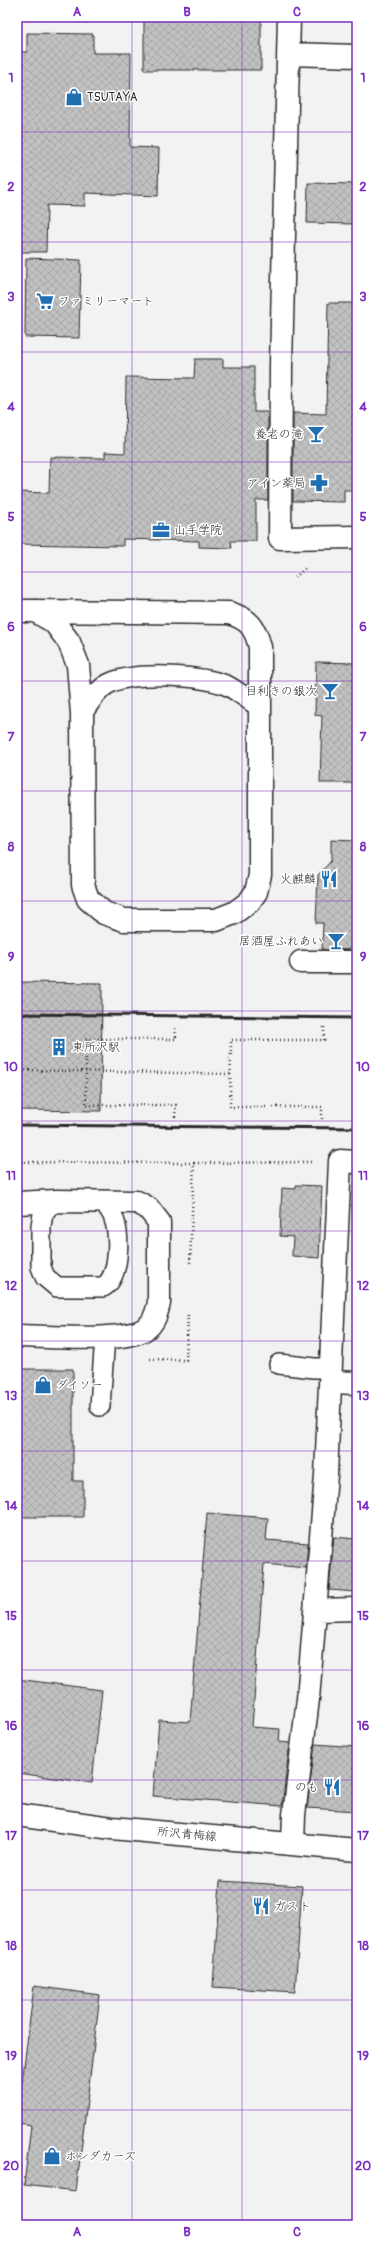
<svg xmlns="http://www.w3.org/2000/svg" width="374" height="2242" font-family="Pangolin,'Klee One',sans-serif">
	<defs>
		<pattern id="building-cross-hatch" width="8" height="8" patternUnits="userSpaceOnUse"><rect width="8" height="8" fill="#c1c1c1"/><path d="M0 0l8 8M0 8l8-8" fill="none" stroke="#a6a6a6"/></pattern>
	</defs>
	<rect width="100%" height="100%" fill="#f2f2f2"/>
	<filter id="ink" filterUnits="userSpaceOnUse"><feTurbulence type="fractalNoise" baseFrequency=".025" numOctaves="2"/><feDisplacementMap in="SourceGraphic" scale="8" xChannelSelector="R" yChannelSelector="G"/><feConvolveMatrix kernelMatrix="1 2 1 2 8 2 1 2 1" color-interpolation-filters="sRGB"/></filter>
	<g filter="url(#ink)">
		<!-- building -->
		<path fill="url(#building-cross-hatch)" stroke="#2b2b2b" d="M144 17H261V70H144Z
			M27 33 93 34V53H131L130 147 159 148 158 196 85 193V206L47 205 46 252H17V52H27Z
			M308 183 357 184V224L307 223Z
			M26 258 81 260 79 338 25 337Z
			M328 303H357V490H344V502L293 501V413L326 414Z
			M195 359H223V367H254V412H268V500H256V541H231L232 548 199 547V541L123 539V546L17 544V492L49 493 50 457 105 458V452L125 453 126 377 194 378Z
			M316 662 357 663V783H320L322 716 315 715Z
			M331 839 357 840 356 950H322L323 923H316L318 875 331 861Z
			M17 982 102 983 101 1111 17 1110Z
			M296 1185 322 1186 319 1258 292 1256 293 1237 280 1236 282 1188 296 1189Z
			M17 1369H73V1481H83V1517H17Z
			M207 1513 268 1518 266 1540 308 1543 306 1568 264 1564 252 1727 280 1729 279 1742 290 1743 282 1806 153 1796 159 1720 190 1722Z
			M334 1537 357 1539V1592L329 1590Z
			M17 1679 102 1690 92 1783 17 1773Z
			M315 1744 357 1747V1811L307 1808Z
			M220 1881 302 1886 295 1992 213 1987Z
			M34 1986 100 1995 76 2191 24 2185 31 2125 17 2123Z"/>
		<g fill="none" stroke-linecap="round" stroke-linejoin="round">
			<!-- service casing -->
			<g stroke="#2b2b2b" stroke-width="22">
				<path id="service" d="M82 714C89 704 97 690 108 684 133 671 202 675 228 686 239 692 250 701 261 708
					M57 1201 48 1207 43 1214 41 1226V1267L45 1277 57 1287H103C120 1278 120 1236 114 1219 112 1212 107 1206 102 1201
					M279 1364 314 1368H331
					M100 1406 105 1337"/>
			</g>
			<!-- minor casing -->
			<g stroke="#2b2b2b" stroke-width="25">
				<path id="minor" d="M289 17 281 367 280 538 357 537
					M289 54 357 56
					M17 611H35L229 613C249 619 255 627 260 647V875L256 892 249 902 234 913 216 920H124L104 913 88 899 83 885 82 714 78 665 69 642 54 622 35 611
					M301 962H357
					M17 1203 57 1201 137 1202 148 1208 159 1222V1303C157 1312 154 1324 145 1329 124 1343 45 1336 17 1336
					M330 1382 357 1383
					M315 1610 357 1609
					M293 1843 294 1815 308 1699 326 1475 340 1161 357 1162"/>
			</g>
			<!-- secondary casing -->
			<g stroke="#2b2b2b" stroke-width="25">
				<path id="secondary" d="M17 1815 112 1828 357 1850"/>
			</g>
			<!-- path -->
			<path stroke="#2b2b2b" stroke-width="2.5" stroke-dasharray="1 3" stroke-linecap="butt" d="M295 577 307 567
				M17 1070 230 1074
				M175 1117 176 1105H86V1039H176L175 1026
				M322 1119V1107H230L231 1040H324V1026
				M17 1162 194 1163 190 1264
				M194 1163 311 1162
				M150 1359 186 1360 188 1313"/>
			<!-- service -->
			<use href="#service" stroke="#fff" stroke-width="19"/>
			<!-- minor -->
			<use href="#minor" stroke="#fff" stroke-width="22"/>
			<!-- secondary -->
			<use href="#secondary" stroke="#fff" stroke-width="22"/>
			<!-- rail -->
			<path stroke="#2b2b2b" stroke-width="3" d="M17 1014 357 1018
				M17 1125 357 1128"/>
		</g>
	</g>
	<!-- grid -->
	<path fill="none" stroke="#7b2cbf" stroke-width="1" stroke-opacity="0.55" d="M132 17V2225M242 17V2225M17 132H357M17 242H357M17 352H357M17 462H357M17 572H357M17 681H357M17 791H357M17 901H357M17 1011H357M17 1121H357M17 1231H357M17 1341H357M17 1451H357M17 1561H357M17 1670H357M17 1780H357M17 1890H357M17 2000H357M17 2110H357"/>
	<!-- icons -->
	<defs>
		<g id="shop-bare" transform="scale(1.38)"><path d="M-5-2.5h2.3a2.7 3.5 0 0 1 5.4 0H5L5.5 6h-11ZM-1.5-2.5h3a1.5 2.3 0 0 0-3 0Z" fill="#1f6fb2" stroke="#fff" stroke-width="2.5" paint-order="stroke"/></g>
		<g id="supermarket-bare" transform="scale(1.38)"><path d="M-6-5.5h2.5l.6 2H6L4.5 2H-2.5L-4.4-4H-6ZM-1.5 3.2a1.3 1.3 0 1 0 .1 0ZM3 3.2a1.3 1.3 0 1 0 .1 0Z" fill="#1f6fb2" stroke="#fff" stroke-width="2.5" paint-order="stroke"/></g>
		<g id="bar-bare" transform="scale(1.38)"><path d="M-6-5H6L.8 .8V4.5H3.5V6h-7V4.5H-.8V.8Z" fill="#1f6fb2" stroke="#fff" stroke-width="2.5" paint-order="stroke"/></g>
		<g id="pharmacy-bare" transform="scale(1.38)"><path d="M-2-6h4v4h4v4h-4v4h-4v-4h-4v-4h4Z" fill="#1f6fb2" stroke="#fff" stroke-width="2.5" paint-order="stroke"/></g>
		<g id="office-bare" transform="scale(1.38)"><path d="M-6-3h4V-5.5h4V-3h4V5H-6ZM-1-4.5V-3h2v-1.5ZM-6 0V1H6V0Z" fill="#1f6fb2" stroke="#fff" stroke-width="2.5" paint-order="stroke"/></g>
		<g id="restaurant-bare" transform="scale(1.38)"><path d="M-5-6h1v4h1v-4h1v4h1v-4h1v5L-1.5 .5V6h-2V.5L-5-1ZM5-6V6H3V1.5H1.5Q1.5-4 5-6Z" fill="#1f6fb2" stroke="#fff" stroke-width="2.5" paint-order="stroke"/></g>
		<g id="building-bare" transform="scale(1.38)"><path d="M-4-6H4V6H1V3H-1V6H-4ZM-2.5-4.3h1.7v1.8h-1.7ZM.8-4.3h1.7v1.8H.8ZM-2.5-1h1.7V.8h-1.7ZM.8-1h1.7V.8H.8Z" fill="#1f6fb2" stroke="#fff" stroke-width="2.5" paint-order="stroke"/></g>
	</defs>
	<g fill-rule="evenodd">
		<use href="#shop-bare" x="74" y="97"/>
		<use href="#supermarket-bare" x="45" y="301"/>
		<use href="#bar-bare" x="316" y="434"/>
		<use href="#pharmacy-bare" x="319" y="483"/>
		<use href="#office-bare" x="161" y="530"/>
		<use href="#bar-bare" x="330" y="691"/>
		<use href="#restaurant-bare" x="329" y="879"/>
		<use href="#bar-bare" x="336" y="941"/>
		<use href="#building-bare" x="59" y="1047"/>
		<use href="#shop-bare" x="43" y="1385"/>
		<use href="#restaurant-bare" x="332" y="1787"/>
		<use href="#restaurant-bare" x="261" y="1906"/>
		<use href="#shop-bare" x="52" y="2156"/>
	</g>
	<g text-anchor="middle" stroke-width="3" stroke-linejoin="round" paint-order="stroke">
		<!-- poi labels -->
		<g font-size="12" fill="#2b2b2b" stroke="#fff" text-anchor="start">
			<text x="87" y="101">TSUTAYA</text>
			<text x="58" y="305">ファミリーマート</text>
			<text x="303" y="438" text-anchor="end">養老の滝</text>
			<text x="306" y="487" text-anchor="end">アイン薬局</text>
			<text x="174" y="534">山手学院</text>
			<text x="317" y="695" text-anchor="end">目利きの銀次</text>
			<text x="316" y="883" text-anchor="end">火麒麟</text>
			<text x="323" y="945" text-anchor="end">居酒屋ふれあい</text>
			<text x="72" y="1051">東所沢駅</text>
			<text x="56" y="1389">ダイソー</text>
			<text x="319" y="1791" text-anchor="end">のも</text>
			<text x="274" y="1910">ガスト</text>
			<text x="65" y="2160">ホンダカーズ</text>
		</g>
		<!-- street labels -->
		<g font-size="12" fill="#2b2b2b" stroke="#fff">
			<text transform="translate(187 1834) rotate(5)" y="4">所沢青梅線</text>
		</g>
	</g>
	<!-- margin -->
	<rect width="374" height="2242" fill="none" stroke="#fff" stroke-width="44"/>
	<rect x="22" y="22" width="330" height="2198" fill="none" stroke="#7b2cbf" stroke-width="1.5"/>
	<g font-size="13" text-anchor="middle" font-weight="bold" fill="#7b2cbf">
		<text x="77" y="16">A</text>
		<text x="187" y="16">B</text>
		<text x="297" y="16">C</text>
		<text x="11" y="82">1</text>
		<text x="363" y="82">1</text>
		<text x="11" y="191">2</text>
		<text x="363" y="191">2</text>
		<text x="11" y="301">3</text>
		<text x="363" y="301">3</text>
		<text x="11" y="411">4</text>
		<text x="363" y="411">4</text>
		<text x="11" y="521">5</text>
		<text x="363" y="521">5</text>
		<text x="11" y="631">6</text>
		<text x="363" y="631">6</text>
		<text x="11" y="741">7</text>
		<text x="363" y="741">7</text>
		<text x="11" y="851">8</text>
		<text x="363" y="851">8</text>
		<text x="11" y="961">9</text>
		<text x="363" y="961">9</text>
		<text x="11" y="1071">10</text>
		<text x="363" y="1071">10</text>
		<text x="11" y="1180">11</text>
		<text x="363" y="1180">11</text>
		<text x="11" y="1290">12</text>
		<text x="363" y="1290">12</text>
		<text x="11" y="1400">13</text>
		<text x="363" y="1400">13</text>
		<text x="11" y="1510">14</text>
		<text x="363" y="1510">14</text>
		<text x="11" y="1620">15</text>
		<text x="363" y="1620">15</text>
		<text x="11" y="1730">16</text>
		<text x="363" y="1730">16</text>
		<text x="11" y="1840">17</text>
		<text x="363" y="1840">17</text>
		<text x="11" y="1950">18</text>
		<text x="363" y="1950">18</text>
		<text x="11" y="2060">19</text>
		<text x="363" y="2060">19</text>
		<text x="11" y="2170">20</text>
		<text x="363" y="2170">20</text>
		<text x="77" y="2236">A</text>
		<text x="187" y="2236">B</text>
		<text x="297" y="2236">C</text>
	</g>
</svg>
